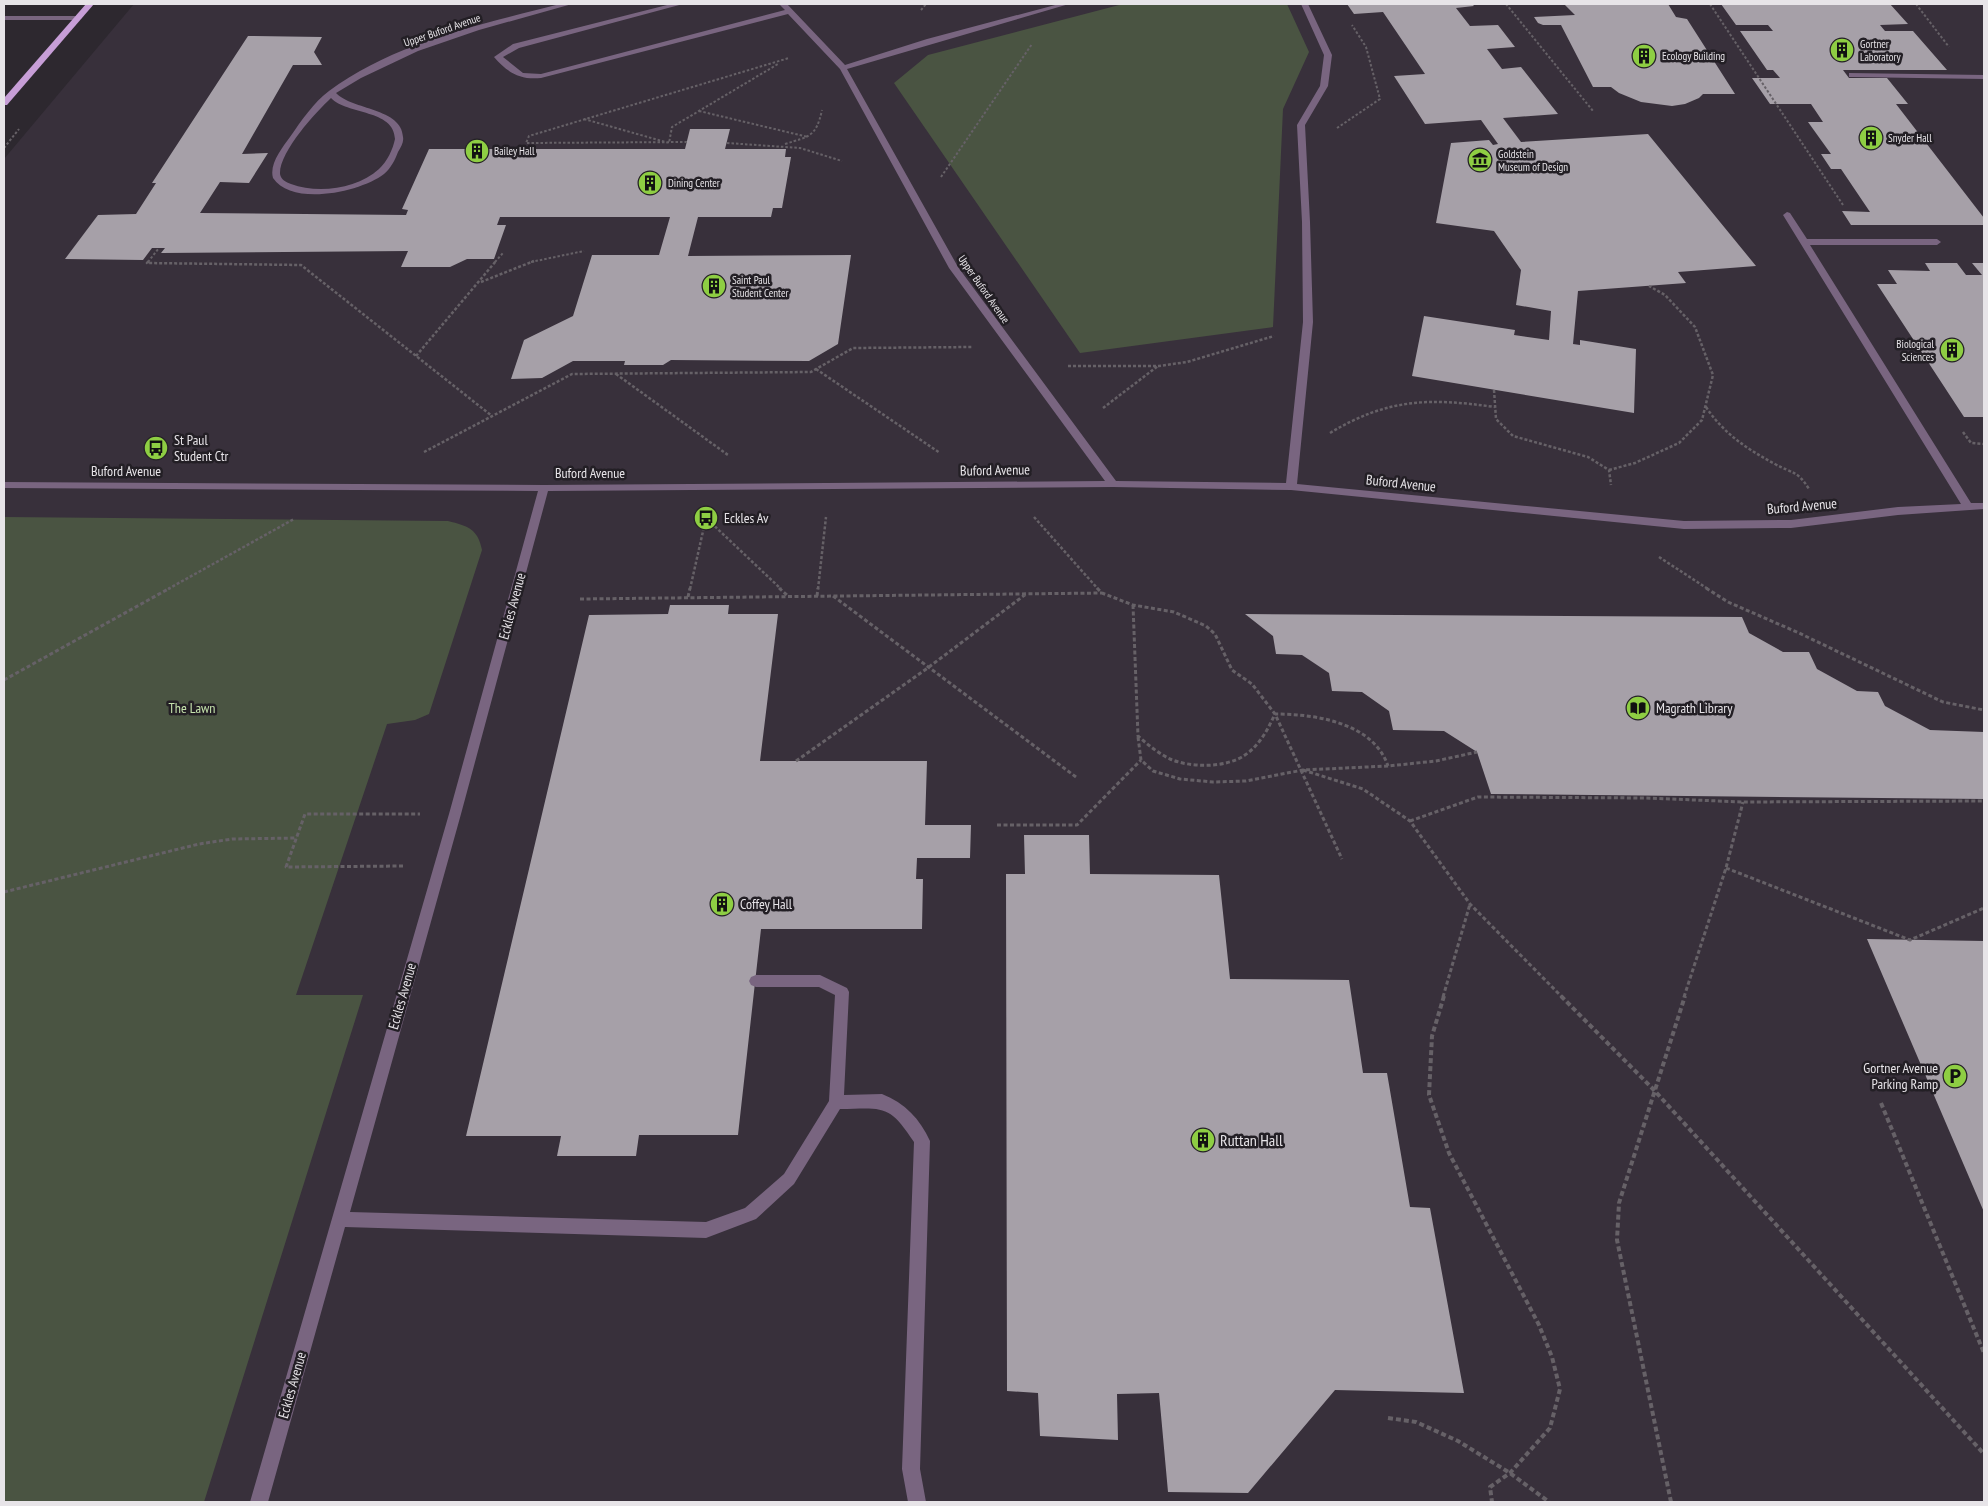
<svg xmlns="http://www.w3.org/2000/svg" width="1988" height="1506" font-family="'PT Sans Narrow',sans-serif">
	<rect width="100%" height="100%" fill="#2d282f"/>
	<!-- built -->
	<path fill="#38303b" d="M134 4H1984V1502H4V159Z"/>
	<!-- green -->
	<path fill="#4a5442" d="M1123 4H1287L1309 52 1283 109 1273 327 1080 353 894 83 928 55Z
		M4 517 448 521C468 526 478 529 482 550L429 714 415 720 387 724 296 995H363L204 1502H4Z"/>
	<!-- building -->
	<path fill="#a6a0a8" d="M1347 4H1472L1474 6 1456 8 1470 26 1498 25 1515 47 1487 49 1502 69 1521 67 1558 114 1503 118 1521 142 1648 134 1756 266 1678 272 1686 283 1578 291 1573 344 1580 345V340L1636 349 1634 413 1412 376 1424 316 1515 330 1514 335 1549 340 1551 311 1516 305 1521 270 1494 231 1436 223 1451 143 1489 140 1493 145 1498 144 1481 120 1425 124 1394 76 1425 74 1383 12 1354 14Z
		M1564 4H1668L1676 17 1687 19 1735 94H1703L1699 98 1685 104 1672 106 1641 102 1619 93 1611 87H1593L1561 25H1543L1538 23 1534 17 1575 15Z
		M1721 4H1890L1908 24 1880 25 1885 31H1913L1947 70H1843L1849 78H1887L1908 104H1896L1984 218V225H1851L1842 211 1870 212 1841 169H1831L1821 154H1831L1808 122H1823L1811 104H1770L1752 78H1780L1773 70H1767L1740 31H1773L1768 25H1736Z
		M248 36 322 37 314 52 322 65H293L242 154 268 153 249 183 220 182 200 213 406 215 408 210 402 209 429 149H685L690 129H730L725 149H786L785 157H791L782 208H773L771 217H698L688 256 851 255 838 344 809 361 671 360 663 365H624L625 361H573L542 378 511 379 524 340 573 316 592 255H659L670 217H500L497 225H506L494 259H467L450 267H401L408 251 161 253 165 248H152L143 260 65 259 98 215 136 214 156 183H152Z
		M1925 263H1957L1966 275H1982L1972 263H1984V417H1964L1877 284H1897L1888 270 1930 271Z
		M670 605H729L728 614H778L760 761H927L925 825H971L970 858H917L916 879H923L922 929H761L738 1135H639L636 1156H557L561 1136H466L589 615 668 614Z
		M1245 614 1742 617 1749 633 1783 652H1809L1817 669 1857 691 1878 692 1885 706 1930 730 1984 732V799L1491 794 1477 752 1444 731 1393 730 1389 711 1362 692 1332 691 1329 673 1302 655 1276 654 1273 636Z
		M1024 835H1089L1090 874 1219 875 1230 979 1349 980 1363 1073H1387L1410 1207 1430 1208 1464 1393 1335 1390 1248 1493 1168 1492 1159 1393 1117 1394 1118 1440 1040 1436 1038 1393 1007 1391 1006 874H1025Z
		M1867 939 1984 941V1212Z"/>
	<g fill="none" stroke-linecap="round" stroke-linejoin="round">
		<!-- path-far3 -->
		<path stroke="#666167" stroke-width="2" stroke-dasharray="2.5 2" stroke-linecap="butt" d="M1506 4 1593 111
			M1710 4 1843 205
			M1916 4 1949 47
			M921 10 926 4
			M699 111 808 137
			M584 119 669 143 672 127 778 64
			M1337 128 1380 99 1366 47 1352 25
			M687 142 526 143 529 136 789 58
			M727 143 800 148 842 161
			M785 144C810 136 816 137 822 110
			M4 148 19 129
			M941 177 1032 44
			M148 262 159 248
			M495 262 503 253
			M531 262 584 251"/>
		<!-- path-far2 -->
		<path stroke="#666167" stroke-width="2.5" stroke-dasharray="3 2" stroke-linecap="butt" d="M149 261 147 263 301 265 492 416
			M481 282 534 261
			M416 356 496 261
			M1068 366H1159L1187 362 1274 336
			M816 369 940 453
			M616 374 728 455
			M1494 390 1496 419 1513 436 1588 457 1609 470 1611 485
			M1706 407C1724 434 1747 449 1775 464 1793 474 1797 470 1809 489
			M1103 408 1158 366
			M1963 432 1971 443 1984 444
			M1330 433C1388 398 1430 398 1495 407
			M424 452 572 374 811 372 853 348 972 347
			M1609 470 1635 463 1679 443 1702 420 1713 375 1695 327 1665 295 1649 286
			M1034 517 1098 589
			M1659 557 1708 589
			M168 589 294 519
			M690 589 706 518 781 589
			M818 589 826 517"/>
		<!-- path-far1 -->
		<path stroke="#666167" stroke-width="3" stroke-dasharray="4 2.5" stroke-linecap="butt" d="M779 588 788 596
			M1097 588 1102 593 1133 605 1174 612 1206 626 1215 634 1232 670 1252 684 1275 714 1342 859
			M1706 588 1728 602 1799 633 1943 702 1984 710
			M817 596 818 588
			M833 596 1076 777
			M688 597 690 588
			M580 599 1102 593
			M1133 605 1138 736C1148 745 1158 753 1170 759 1191 768 1226 768 1245 755 1260 745 1268 729 1275 714 1314 714 1373 722 1388 766
			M4 680 170 588
			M1138 737 1141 760 1153 771 1180 779 1213 782 1246 781 1303 770 1388 766 1436 761 1477 752
			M796 761 929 667 1026 594
			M1303 770 1363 789 1410 821 1470 904 1562 997
			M1410 821 1478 797 1646 798 1743 802 1984 801
			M997 825H1077L1141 760
			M403 866 286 867 305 814H420
			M1726 868 1910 940 1984 908
			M4 892 199 844 232 839 297 838
			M1443 997 1470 904
			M1684 997 1726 868 1743 802"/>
		<!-- path -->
		<path stroke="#666167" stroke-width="4" stroke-dasharray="5 3" stroke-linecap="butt" d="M1444 996 1432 1036 1429 1095 1449 1153 1539 1325 1552 1357 1560 1389 1550 1428 1510 1473 1490 1487 1492 1502
			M1561 996 1654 1090 1984 1454
			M1881 1103 1984 1353
			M1388 1418 1416 1422 1458 1441 1510 1473 1549 1502
			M1671 1502 1617 1240 1619 1203 1685 996"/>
		<!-- minor -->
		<path fill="#796580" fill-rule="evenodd" d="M560 4H572L479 30 418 51 361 78 336 93C352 110 402 108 403 137 404 142 401 147 398 152 395 160 391 168 384 174 361 192 292 207 273 178 269 164 282 148 290 137 301 121 314 102 329 91 395 42 483 24 560 4ZM331 98C347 115 394 109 395 139 393 149 387 162 379 169 357 189 318 194 291 184 286 182 281 180 280 174 279 152 316 112 331 98Z
			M671 4H683L519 48 503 57 523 73 541 74 785 10 779 4H787L845 65 927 39 1059 4H1069L847 69 958 267 1116 481 1286 483 1303 322 1302 222 1297 125 1320 86 1324 55 1301 4H1308L1332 55 1328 86 1305 125 1310 222 1313 322 1297 484 1684 521 1791 520 1898 507 1961 504 1783 215 1787 212 1790 213 1807 239H1937L1941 242 1937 245H1810L1971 503H1984V509L1898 515 1791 528 1684 529 1291 490 1113 487 548 491 461 814 350 1212 706 1222 745 1208 784 1174 829 1101 835 995 819 987H756L751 985 749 981 751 977 756 975H820L847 988 849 992 844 1095 882 1094C905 1103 920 1119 930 1141L920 1469 926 1502H908L902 1469 914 1142C889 1104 884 1108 840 1109L794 1184 756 1219 706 1238 345 1227 268 1502H250L449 814 538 491 4 488V482L544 485 1105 481 949 268 840 69 788 14 541 78C520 80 508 73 494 57L513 44Z
			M4 16H78L82 18 78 20H4Z
			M1849 73 1984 75V79L1852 77H1849Z"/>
		<!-- major -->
		<path fill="#c79ed7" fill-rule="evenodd" d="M86 4H94L7 105H4V98Z"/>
	</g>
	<!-- icons -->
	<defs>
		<g id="building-disc" transform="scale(1.25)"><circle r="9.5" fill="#8ece43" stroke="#231f25"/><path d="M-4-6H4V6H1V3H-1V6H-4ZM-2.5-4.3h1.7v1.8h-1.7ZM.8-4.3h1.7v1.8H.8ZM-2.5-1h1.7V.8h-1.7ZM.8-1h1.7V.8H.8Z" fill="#111"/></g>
		<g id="museum-disc" transform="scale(1.25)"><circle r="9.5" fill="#8ece43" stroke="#231f25"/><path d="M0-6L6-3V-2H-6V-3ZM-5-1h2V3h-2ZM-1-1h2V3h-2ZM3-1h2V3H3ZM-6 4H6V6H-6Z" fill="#111"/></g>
		<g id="bus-disc" transform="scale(1.25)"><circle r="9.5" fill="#8ece43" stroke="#231f25"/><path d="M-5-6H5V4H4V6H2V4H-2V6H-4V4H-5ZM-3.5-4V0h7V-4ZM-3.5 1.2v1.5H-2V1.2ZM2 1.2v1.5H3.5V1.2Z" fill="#111"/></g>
		<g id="library-disc" transform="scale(1.25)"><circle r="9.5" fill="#8ece43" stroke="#231f25"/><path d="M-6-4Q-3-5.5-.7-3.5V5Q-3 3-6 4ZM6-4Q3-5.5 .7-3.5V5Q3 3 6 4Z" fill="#111"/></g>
		<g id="parking-disc" transform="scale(1.25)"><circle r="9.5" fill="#8ece43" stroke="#231f25"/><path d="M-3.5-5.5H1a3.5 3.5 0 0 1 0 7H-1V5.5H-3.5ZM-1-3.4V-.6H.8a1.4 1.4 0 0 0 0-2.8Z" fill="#111"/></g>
	</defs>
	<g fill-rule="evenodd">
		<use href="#building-disc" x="1842" y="50"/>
		<use href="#building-disc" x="1644" y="56"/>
		<use href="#building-disc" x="1871" y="138"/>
		<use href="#building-disc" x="477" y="151"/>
		<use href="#museum-disc" x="1480" y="160"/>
		<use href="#building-disc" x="650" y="183"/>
		<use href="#building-disc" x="714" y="286"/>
		<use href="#building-disc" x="1952" y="350"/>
		<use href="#bus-disc" x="156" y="448"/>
		<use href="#bus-disc" x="706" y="518"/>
		<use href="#library-disc" x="1638" y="708"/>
		<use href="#building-disc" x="722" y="904"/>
		<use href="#parking-disc" x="1955" y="1076"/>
		<use href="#building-disc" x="1203" y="1140"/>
	</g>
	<g text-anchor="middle" stroke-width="5" stroke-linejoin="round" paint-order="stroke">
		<!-- far-street labels -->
		<g font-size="11" fill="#e7e4e8" stroke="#231f25">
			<text transform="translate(442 30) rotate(-19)" y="4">Upper Buford Avenue</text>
			<text transform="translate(984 289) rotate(55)" y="4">Upper Buford Avenue</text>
		</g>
		<!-- far-poi labels -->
		<g font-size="11" fill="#e7e4e8" stroke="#231f25" text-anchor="start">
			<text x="1860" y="48">Gortner<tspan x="1860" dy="13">Laboratory</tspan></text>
			<text x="1662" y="60">Ecology Building</text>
			<text x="1888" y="142">Snyder Hall</text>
			<text x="494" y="155">Bailey Hall</text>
			<text x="1498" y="158">Goldstein<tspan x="1498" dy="13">Museum of Design</tspan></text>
			<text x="668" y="187">Dining Center</text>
			<text x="732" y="284">Saint Paul<tspan x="732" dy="13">Student Center</tspan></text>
			<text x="1934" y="348" text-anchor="end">Biological<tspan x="1934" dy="13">Sciences</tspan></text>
		</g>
		<!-- poi labels -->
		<g font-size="14" fill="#e7e4e8" stroke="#231f25" text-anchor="start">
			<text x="174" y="445">St Paul<tspan x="174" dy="16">Student Ctr</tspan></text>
			<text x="724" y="523">Eckles Av</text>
			<text x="1656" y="713">Magrath Library</text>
			<text x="740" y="909">Coffey Hall</text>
			<text x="1938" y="1073" text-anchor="end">Gortner Avenue<tspan x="1938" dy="16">Parking Ramp</tspan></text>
		</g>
		<!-- street labels -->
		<g font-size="14" fill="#e7e4e8" stroke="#231f25">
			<text transform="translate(995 470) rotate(-1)" y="5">Buford Avenue</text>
			<text x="126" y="476">Buford Avenue</text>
			<text x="590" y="478">Buford Avenue</text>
			<text transform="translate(1401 483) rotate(6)" y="5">Buford Avenue</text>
			<text transform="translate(1802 506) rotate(-5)" y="5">Buford Avenue</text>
			<text transform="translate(512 606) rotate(-75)" y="5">Eckles Avenue</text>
			<text transform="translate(402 996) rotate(-74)" y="5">Eckles Avenue</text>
			<text transform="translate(292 1385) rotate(-74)" y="5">Eckles Avenue</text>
		</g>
		<!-- park labels -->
		<g font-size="14" fill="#c5e2ac" stroke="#231f25">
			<text x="192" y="713">The Lawn</text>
		</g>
		<!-- near-poi labels -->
		<g font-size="16" fill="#e7e4e8" stroke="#231f25" text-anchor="start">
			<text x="1220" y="1146">Ruttan Hall</text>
		</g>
	</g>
	<!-- border -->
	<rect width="1988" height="1506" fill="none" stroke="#e7e4e8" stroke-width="10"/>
</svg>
